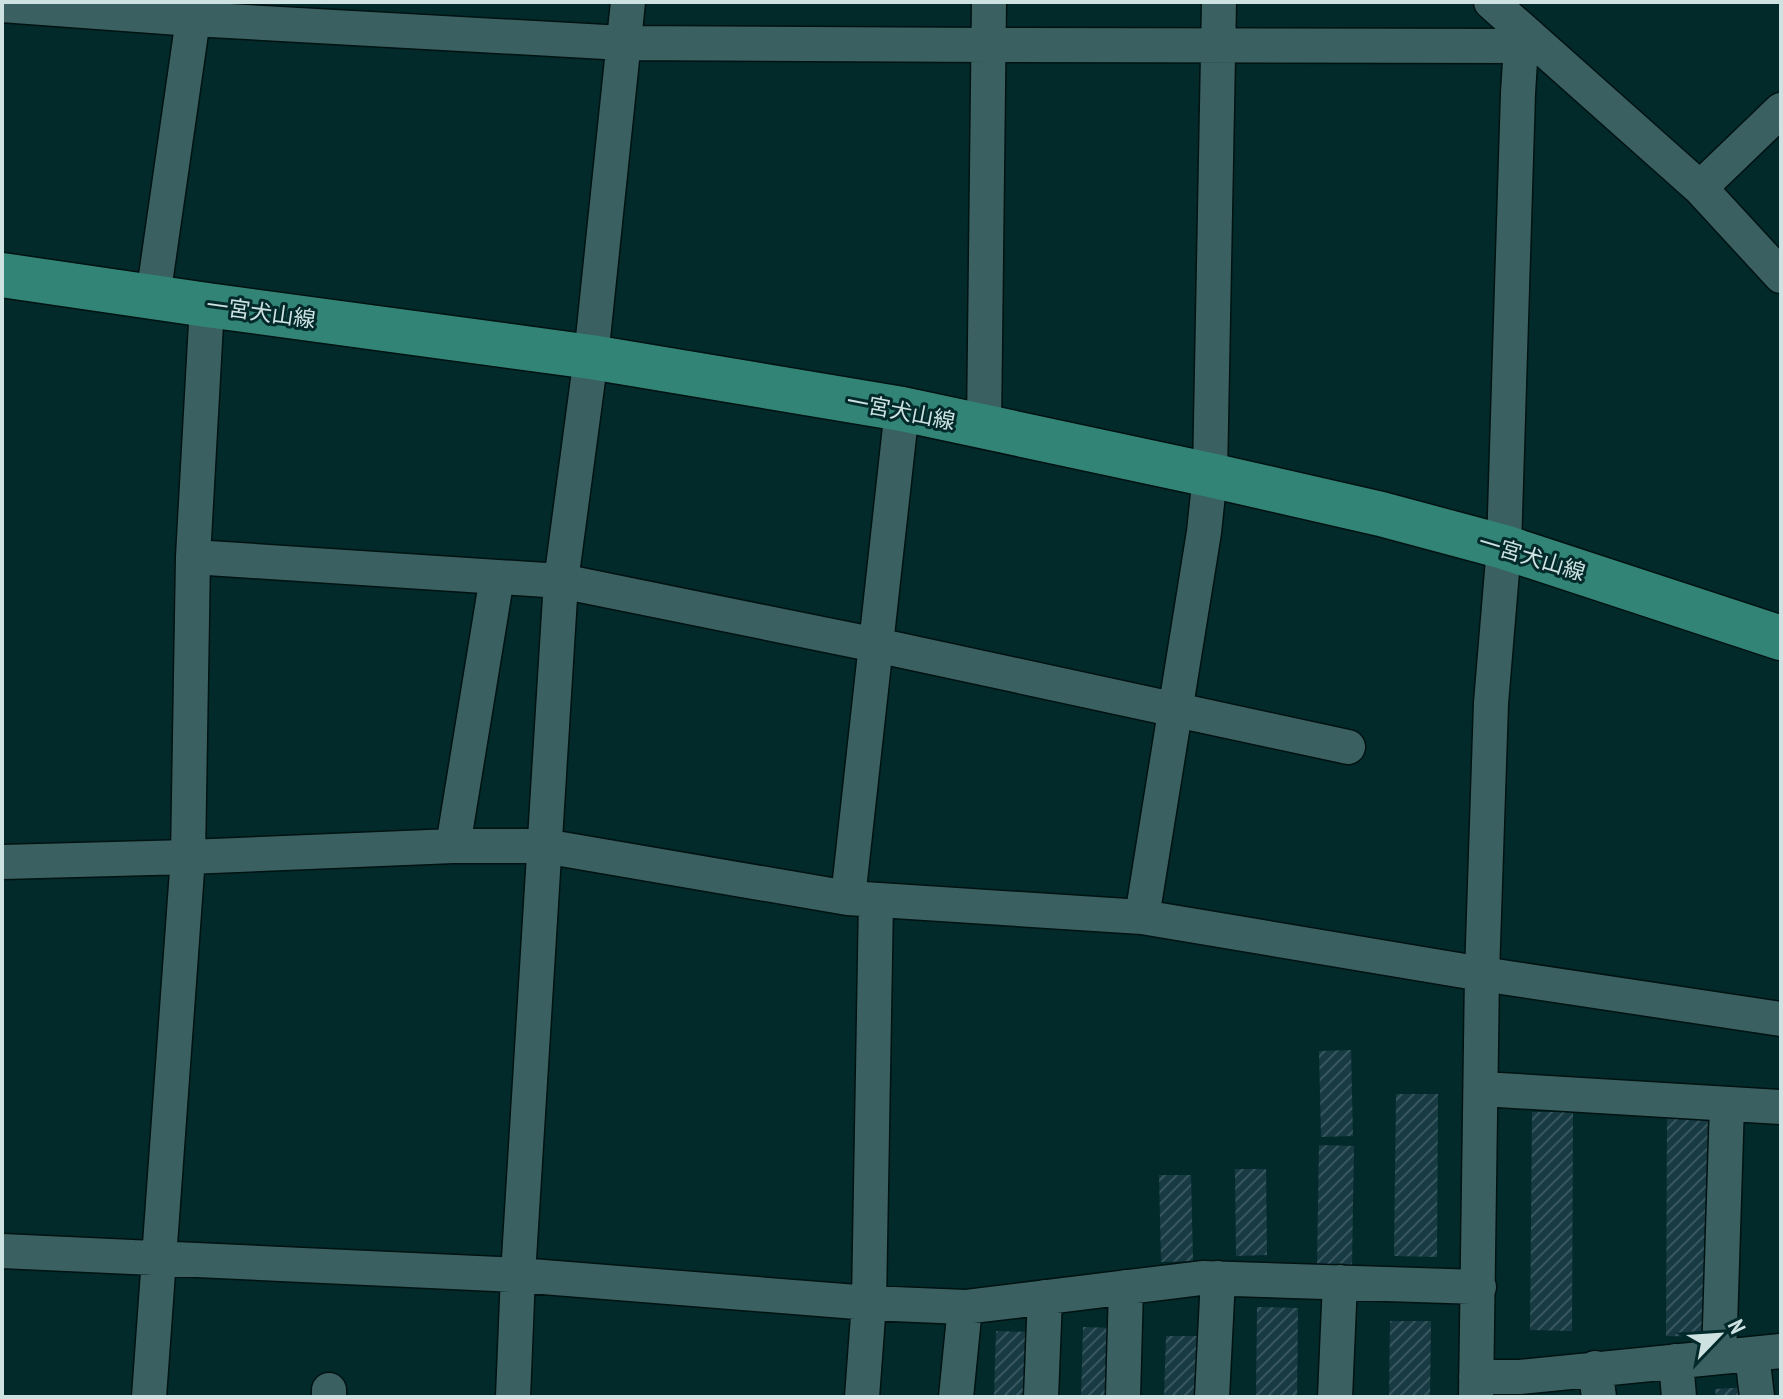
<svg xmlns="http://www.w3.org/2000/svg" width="1783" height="1399" font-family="'PT Sans Narrow','Noto Sans JP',sans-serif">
	<defs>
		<pattern id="building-hatch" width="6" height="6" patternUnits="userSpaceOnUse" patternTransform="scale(2)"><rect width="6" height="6" fill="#183a43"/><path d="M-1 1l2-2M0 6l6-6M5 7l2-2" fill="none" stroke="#38565e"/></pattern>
	</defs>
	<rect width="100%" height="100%" fill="#032a2b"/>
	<!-- building -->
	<path fill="url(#building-hatch)" d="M1351 1050 1353 1136 1321 1137 1319 1051Z
		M1396 1094H1438L1437 1257 1394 1256Z
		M1532 1112H1573L1572 1331 1530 1330Z
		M1667 1118 1709 1119 1708 1337 1666 1336Z
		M1319 1145 1354 1146 1352 1265 1317 1264Z
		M1235 1169H1266L1267 1255 1236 1256Z
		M1159 1175H1191L1193 1261 1161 1262Z
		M1257 1307 1298 1308 1297 1397H1256Z
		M1390 1321H1431L1430 1397H1389Z
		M1083 1327 1117 1328 1116 1397H1081Z
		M996 1331 1031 1332 1029 1397H994Z
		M1166 1336H1201L1199 1397H1164Z
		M1750 1387 1751 1397H1716L1715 1389Z"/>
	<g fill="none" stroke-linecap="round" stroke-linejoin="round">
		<!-- street casing -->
		<g stroke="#001212" stroke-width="37">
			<path id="street" d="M1491 2 1700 188 1781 276
				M2 5 193 19 623 43 990 45 1521 46 1518 93 1504 547 1491 703 1482 974 1476 1397
				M1700 188 1781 110
				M153 297 193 19
				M984 427 989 2
				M193 557 561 581 876 645 1348 747
				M453 846 497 577
				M2 862 188 857 453 846H544L848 898 1142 917 1482 974 1781 1019
				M848 898 902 409
				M1142 917 1204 532 1210 475 1219 2
				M1482 1089 1781 1107
				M2 1251 518 1275 869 1303 965 1307 1202 1278 1479 1287
				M1752 1354 1757 1397
				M1719 1357 1727 1104
				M1676 1361 1679 1397
				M1595 1368 1599 1397
				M1476 1377H1520L1781 1351
				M149 1397 188 857 193 557 207 305
				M329 1397V1390
				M513 1397 518 1275 561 581 591 357 628 2
				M862 1397 869 1303 876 900
				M956 1397 965 1307
				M1041 1397 1045 1297
				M1123 1397 1126 1287
				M1212 1397 1218 1278
				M1335 1397 1340 1282"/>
		</g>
		<!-- primary casing -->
		<g stroke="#001212" stroke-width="47">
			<path id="primary" d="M2 275 207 305 591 357 902 409 1210 475 1381 514 1504 547 1781 638"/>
		</g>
		<!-- street -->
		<use href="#street" stroke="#3b6061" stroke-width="34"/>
		<!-- primary -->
		<use href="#primary" stroke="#328476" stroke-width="44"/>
	</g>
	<g text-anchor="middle" stroke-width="6" stroke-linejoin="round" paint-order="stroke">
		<!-- street labels -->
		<g font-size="22" fill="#cee2e2" stroke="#032a2b">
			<text transform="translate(261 312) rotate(8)" y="8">一宮犬山線</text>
			<text transform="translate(901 411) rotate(11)" y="8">一宮犬山線</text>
			<text transform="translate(1532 557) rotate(17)" y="8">一宮犬山線</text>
		</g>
	</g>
	<!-- border -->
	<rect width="1783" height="1399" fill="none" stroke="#cee2e2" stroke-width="8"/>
	<!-- north arrow -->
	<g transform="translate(1719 1335) rotate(65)" stroke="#032a2b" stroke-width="6" paint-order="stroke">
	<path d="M0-6L14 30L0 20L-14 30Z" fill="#cee2e2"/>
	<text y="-12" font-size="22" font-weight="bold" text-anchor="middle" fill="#cee2e2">N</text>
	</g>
</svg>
